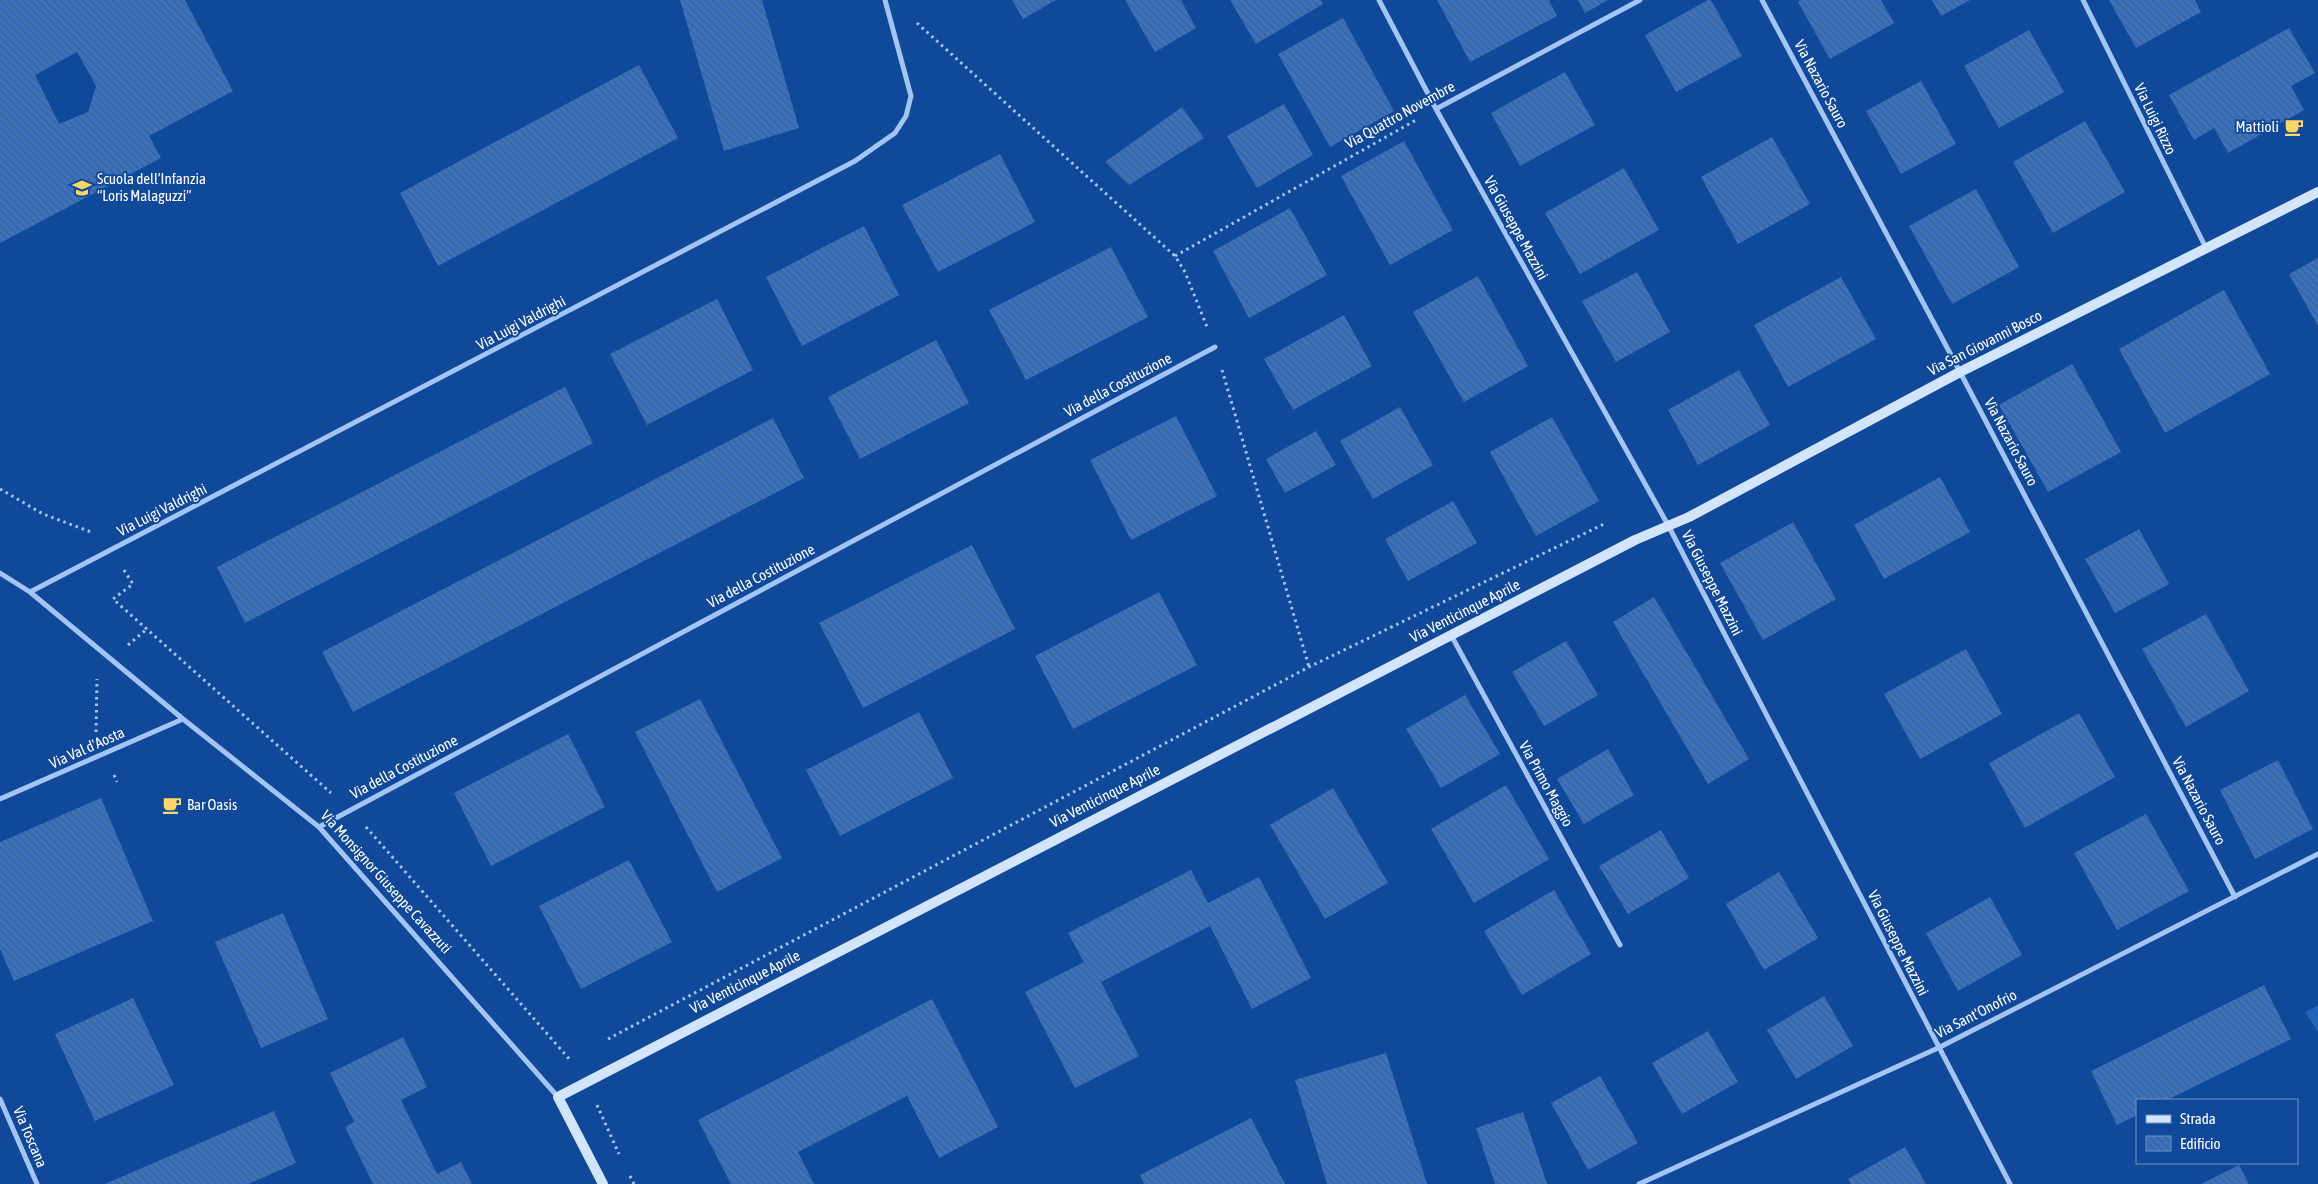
<svg xmlns="http://www.w3.org/2000/svg" width="2318" height="1184" font-family="'Asap Condensed',sans-serif">
	<defs>
		<pattern id="grass-tufts" width="24" height="20" patternUnits="userSpaceOnUse" patternTransform="scale(1.25)"><rect width="24" height="20" fill="#2362b9"/><path d="M3 7l-1-3M5 7V3M7 7l1-3M15 17l-1-3M17 17v-4M19 17l1-3" fill="none" stroke="#447ac4"/></pattern>
		<pattern id="building-back-hatch" width="6" height="6" patternUnits="userSpaceOnUse" patternTransform="scale(1.25)"><rect width="6" height="6" fill="#3972c1"/><path d="M-1 5l2 2M0 0l6 6M5-1l2 2" fill="none" stroke="#425f86"/></pattern>
	</defs>
	<rect width="100%" height="100%" fill="#10489a"/>
	<!-- grass -->
	<path fill="url(#grass-tufts)" d="M2318 1006V1032L2305 1012Z"/>
	<!-- building -->
	<path fill="url(#building-back-hatch)" fill-rule="evenodd" d="M0 0H185L233 91 149 136 161 158 0 243ZM77 52 96 86 88 112 59 124 35 75Z
		M680 0H762L799 128 724 151Z
		M1012 0H1056L1023 19Z
		M1125 0H1181L1196 28 1155 52Z
		M1230 0H1321L1323 4 1256 44Z
		M1437 0H1549L1557 16 1470 62Z
		M1578 0H1608L1585 13Z
		M1708 0H1711L1742 56 1676 92 1645 35Z
		M1801 0H1881L1894 23 1830 59 1798 2Z
		M1932 0H1970L1941 16Z
		M2109 0H2195L2201 12 2136 48Z
		M1343 18 1394 111 1330 147 1278 54Z
		M2289 28 2315 73 2291 86 2304 110 2228 153 2214 128 2194 140 2169 95Z
		M2029 30 2064 92 1999 128 1964 66Z
		M639 65 678 138 438 266 400 193Z
		M1565 72 1595 125 1520 166 1491 113Z
		M1921 81 1956 144 1901 174 1866 111Z
		M1284 104 1313 155 1257 188 1227 136Z
		M1182 107 1204 138 1129 185 1105 162Z
		M2085 121 2125 192 2053 233 2013 162Z
		M1772 137 1810 204 1738 244 1701 177Z
		M1404 141 1453 230 1390 265 1341 176Z
		M1000 154 1035 222 938 272 902 205Z
		M1624 168 1659 230 1580 274 1545 213Z
		M1976 189 2019 267 1952 304 1909 226Z
		M1290 208 1327 275 1249 318 1213 251Z
		M864 226 899 295 802 346 766 277Z
		M1111 247 1148 317 1026 380 989 310Z
		M2318 258V326L2289 274Z
		M1637 272 1670 332 1616 362 1582 301Z
		M1478 276 1528 366 1464 402 1413 312Z
		M1841 277 1876 339 1788 387 1754 325Z
		M2224 290 2270 374 2165 433 2119 349Z
		M717 299 753 370 647 425 610 354Z
		M1344 315 1372 366 1293 410 1264 359Z
		M936 340 969 403 860 459 828 397Z
		M2072 364 2121 452 2048 492 1999 405Z
		M1739 370 1770 425 1698 465 1668 410Z
		M565 387 593 443 245 623 217 567Z
		M1400 407 1433 465 1373 499 1340 441Z
		M1176 416 1217 496 1131 540 1090 460Z
		M1552 417 1599 501 1536 536 1490 452Z
		M773 418 804 478 353 712 322 652Z
		M1316 431 1336 465 1285 493 1266 459Z
		M1940 477 1970 532 1884 579 1854 525Z
		M1453 501 1477 543 1408 581 1385 539Z
		M1793 522 1836 599 1763 640 1720 563Z
		M2139 529 2169 584 2115 613 2085 559Z
		M972 545 1015 629 863 708 819 623Z
		M1159 592 1197 665 1073 729 1035 656Z
		M1654 597 1749 759 1708 784 1613 622Z
		M2206 614 2249 691 2186 727 2142 649Z
		M1566 641 1598 695 1544 726 1512 672Z
		M1966 649 2002 714 1920 759 1884 694Z
		M1465 695 1500 754 1441 788 1406 729Z
		M700 699 782 858 717 892 635 732Z
		M919 712 953 778 840 836 806 770Z
		M2079 713 2115 777 2025 828 1989 763Z
		M568 734 605 807 491 866 454 793Z
		M1608 749 1634 795 1584 824 1557 779Z
		M2278 760 2313 829 2255 859 2220 790Z
		M1506 785 1549 859 1474 903 1431 829Z
		M1333 788 1388 883 1325 919 1270 825Z
		M101 798 153 921 14 981 0 949V842Z
		M2146 814 2189 891 2117 930 2074 853Z
		M1661 830 1689 878 1628 914 1599 866Z
		M629 860 672 942 581 989 539 906Z
		M1191 870 1208 903 1259 877 1311 978 1252 1009 1210 926 1101 982 1139 1056 1075 1088 1025 992 1084 962 1068 933Z
		M1779 872 1818 938 1764 970 1726 904Z
		M1554 890 1591 954 1522 995 1484 931Z
		M1990 897 2022 955 1958 991 1926 933Z
		M283 913 328 1019 261 1048 215 942Z
		M2264 985 2291 1039 2167 1100H2137V1115L2117 1125 2091 1071Z
		M1824 996 1853 1046 1796 1079 1767 1030Z
		M133 998 174 1085 95 1121 55 1034Z
		M932 999 998 1127 939 1158 907 1096 798 1152 814 1184H731L698 1120Z
		M1708 1031 1738 1082 1682 1114 1652 1063Z
		M403 1037 427 1087 401 1100 437 1174 461 1162 472 1184H373L345 1127 354 1122 330 1073Z
		M1386 1053 1427 1184H1327L1295 1080Z
		M1600 1076 1638 1143 1588 1170 1551 1103Z
		M274 1111 296 1163 248 1184H105Z
		M1523 1112 1547 1184H1495L1476 1128Z
		M1251 1118 1285 1184H1144L1140 1175Z
		M1905 1147 1926 1184H1851L1848 1179Z
		M2239 1165 2249 1184H2201Z"/>
	<g fill="none" stroke-linecap="round" stroke-linejoin="round">
		<!-- path -->
		<path stroke="#a3c5f5" stroke-width="3" stroke-dasharray="2.5 4" stroke-linecap="butt" d="M917 23 1175 256 1185 272 1207 327
			M1175 256 1416 120
			M1222 370 1309 667
			M0 489 43 514 91 532
			M124 570 133 584 113 599 331 793
			M128 645 147 629
			M96 732 97 679
			M114 775 117 782
			M366 827 571 1061
			M608 1039 1309 667 1604 524
			M597 1105 619 1154
			M630 1176 634 1184"/>
		<!-- street -->
		<path stroke="#a3c5f5" stroke-width="5" d="M1379 0 1436 109 1668 525 2010 1184
			M1762 0 1960 372 2235 897
			M2083 0 2206 248
			M1436 109 1640 0
			M0 573 30 592 183 719 319 827 558 1097
			M30 592 855 161 895 133 906 116 911 96 885 0
			M1451 635 1620 945
			M0 799 183 719
			M319 827 1215 347
			M0 1099 37 1184
			M1639 1184 1938 1048 2318 854"/>
		<!-- secondary -->
		<path stroke="#d3e4fd" stroke-width="10" d="M603 1184 558 1097 1635 540 1689 517 1960 372 2318 192"/>
	</g>
	<!-- icons -->
	<defs>
		<g id="cafe-bare" transform="scale(1.5)"><path d="M-5.5-4.5H6V0H3Q3 3.5 0 3.5H-2.5Q-5.5 3.5-5.5 0ZM3-3.2v2h1.7v-2ZM-6 4.5H4V6H-6Z" fill="#ffd766" stroke="#10489a" stroke-width="2.5" paint-order="stroke"/></g>
		<g id="school-bare" transform="scale(1.5)"><path d="M0-5L7-2L0 1L-7-2ZM-4 1L0 2.5L4 1V4Q0 6-4 4Z" fill="#ffd766" stroke="#10489a" stroke-width="2.5" paint-order="stroke"/></g>
	</defs>
	<g fill-rule="evenodd">
		<use href="#cafe-bare" x="2294" y="127"/>
		<use href="#school-bare" x="82" y="188"/>
		<use href="#cafe-bare" x="172" y="805"/>
	</g>
	<g text-anchor="middle" stroke-width="4" stroke-linejoin="round" paint-order="stroke">
		<!-- street labels -->
		<g font-size="15" fill="#fff" stroke="#10489a">
			<text transform="translate(1821 84) rotate(62)" y="5">Via Nazario Sauro</text>
			<text transform="translate(1400 115) rotate(-29)" y="5">Via Quattro Novembre</text>
			<text transform="translate(2155 119) rotate(64)" y="5">Via Luigi Rizzo</text>
			<text transform="translate(1516 228) rotate(61)" y="5">Via Giuseppe Mazzini</text>
			<text transform="translate(521 323) rotate(-28)" y="5">Via Luigi Valdrighi</text>
			<text transform="translate(1985 343) rotate(-27)" y="5">Via San Giovanni Bosco</text>
			<text transform="translate(1118 385) rotate(-28)" y="5">Via della Costituzione</text>
			<text transform="translate(2011 442) rotate(62)" y="5">Via Nazario Sauro</text>
			<text transform="translate(162 510) rotate(-27)" y="5">Via Luigi Valdrighi</text>
			<text transform="translate(761 576) rotate(-28)" y="5">Via della Costituzione</text>
			<text transform="translate(1712 583) rotate(63)" y="5">Via Giuseppe Mazzini</text>
			<text transform="translate(1465 611) rotate(-27)" y="5">Via Venticinque Aprile</text>
			<text transform="translate(87 748) rotate(-24)" y="5">Via Val d'Aosta</text>
			<text transform="translate(404 767) rotate(-28)" y="5">Via della Costituzione</text>
			<text transform="translate(1546 784) rotate(61)" y="5">Via Primo Maggio</text>
			<text transform="translate(1105 796) rotate(-27)" y="5">Via Venticinque Aprile</text>
			<text transform="translate(2199 801) rotate(62)" y="5">Via Nazario Sauro</text>
			<text transform="translate(386 882) rotate(48)" y="5">Via Monsignor Giuseppe Cavazzuti</text>
			<text transform="translate(1898 943) rotate(63)" y="5">Via Giuseppe Mazzini</text>
			<text transform="translate(745 982) rotate(-27)" y="5">Via Venticinque Aprile</text>
			<text transform="translate(1976 1014) rotate(-27)" y="5">Via Sant'Onofrio</text>
			<text transform="translate(30 1137) rotate(67)" y="5">Via Toscana</text>
		</g>
		<!-- poi labels -->
		<g font-size="15" fill="#fff" stroke="#10489a" text-anchor="start">
			<text x="2279" y="132" text-anchor="end">Mattioli</text>
			<text x="97" y="184">Scuola dell’Infanzia<tspan x="97" dy="17">“Loris Malaguzzi”</tspan></text>
			<text x="187" y="810">Bar Oasis</text>
		</g>
	</g>
	<!-- legend -->
	<rect x="2136" y="1099" width="162" height="65" fill="#10489a" stroke="#7091c2"/>
	<rect x="2146" y="1115" width="25" height="8" fill="#d3e4fd" stroke="#7091c2"/>
	<text x="2180" y="1124" font-size="15" fill="#ffffff">Strada</text>
	<rect x="2146" y="1136" width="25" height="15" fill="url(#building-back-hatch)" stroke="#7091c2"/>
	<text x="2180" y="1149" font-size="15" fill="#ffffff">Edificio</text>
</svg>
